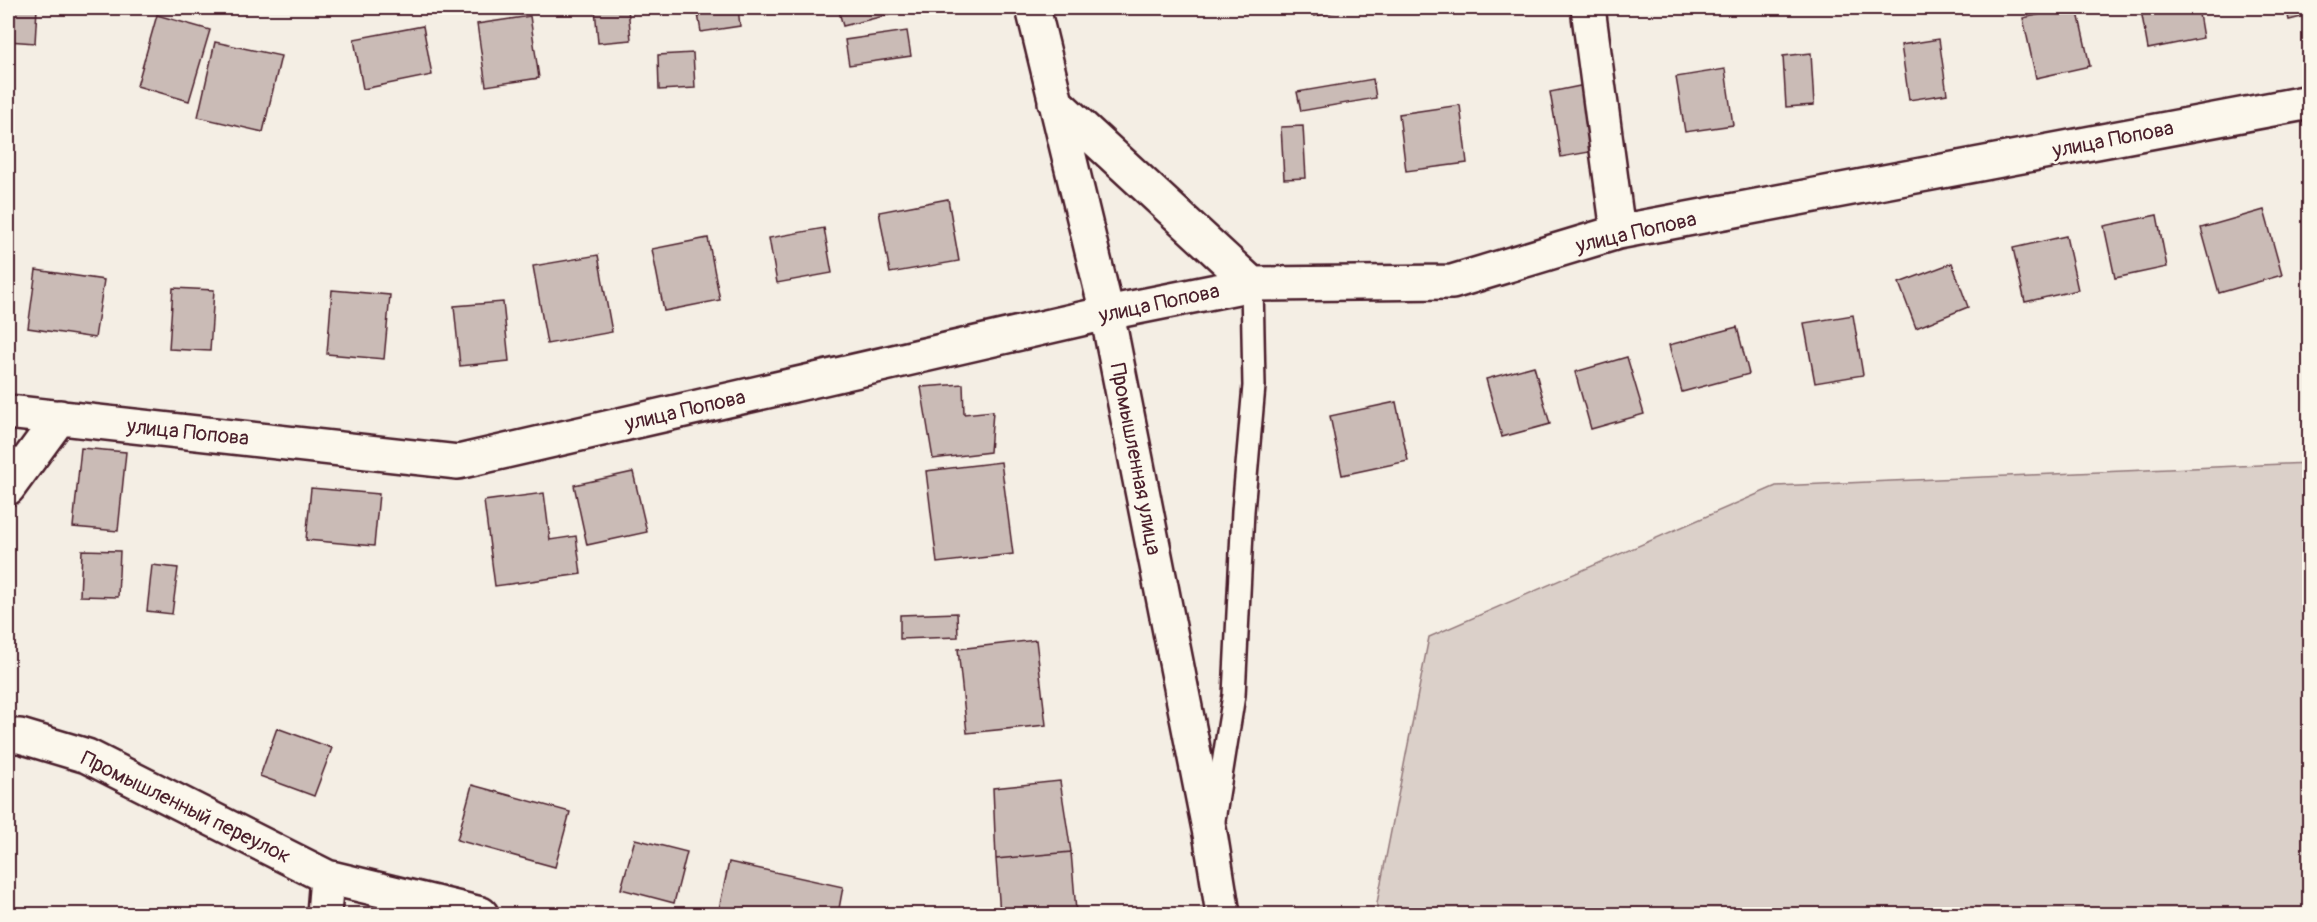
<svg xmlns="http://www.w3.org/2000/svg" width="2317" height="922" font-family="Pangolin,sans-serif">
	<rect width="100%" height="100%" fill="#f4eee4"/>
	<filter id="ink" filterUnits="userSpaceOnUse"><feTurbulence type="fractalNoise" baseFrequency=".0167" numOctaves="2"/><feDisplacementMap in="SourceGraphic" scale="12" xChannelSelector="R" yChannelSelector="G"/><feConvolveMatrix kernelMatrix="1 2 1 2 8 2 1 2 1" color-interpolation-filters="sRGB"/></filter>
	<g filter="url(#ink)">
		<!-- green -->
		<path fill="#dbd0c9" stroke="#92787a" stroke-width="1.5" d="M2309 463V914H1377V903L1429 637 1776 486Z"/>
		<!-- building -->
		<path fill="#cabbb6" stroke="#4a1f2b" stroke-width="1.5" d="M8 8H37L35 43 8 41Z
			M595 8H628L631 40 598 43Z
			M697 8H738L740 26 701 32Z
			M838 8H899L900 12 843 26Z
			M1312 8H1352L1314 16Z
			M2071 8H2077L2090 66 2036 78 2023 18Z
			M2152 8H2198L2203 38 2148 49 2141 10Z
			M2286 8H2310V15L2289 20Z
			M157 15 210 30 189 101 137 86Z
			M530 16 539 78 486 86 477 24Z
			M423 26 432 75 363 89 354 39Z
			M907 31 911 56 849 65 845 40Z
			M1939 39 1947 94 1909 100 1901 45Z
			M215 42 281 56 263 132 198 117Z
			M693 53 695 88 659 90 658 55Z
			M1811 53 1814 105 1786 107 1783 56Z
			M1725 69 1733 125 1685 132 1676 77Z
			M1373 79 1376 98 1301 111 1297 92Z
			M1590 84 1601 150 1561 157 1550 92Z
			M1460 105 1467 163 1406 171 1399 114Z
			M1303 126 1306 178 1284 179 1281 127Z
			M948 199 959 261 890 273 879 212Z
			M2264 210 2282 275 2219 293 2201 228Z
			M2157 215 2167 267 2115 278 2104 226Z
			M824 228 832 273 777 283 769 238Z
			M2066 236 2078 290 2025 302 2013 248Z
			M708 238 720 300 664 311 652 249Z
			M598 255 612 332 547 344 533 266Z
			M1952 263 1968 307 1916 328 1899 283Z
			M36 270 104 280 95 338 28 328Z
			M173 288 214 290 210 351 169 349Z
			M332 290 390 295 384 359 327 354Z
			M503 302 509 361 460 366 454 306Z
			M1853 315 1863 375 1815 383 1804 323Z
			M1737 327 1749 374 1682 392 1669 345Z
			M1627 357 1644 414 1591 429 1575 372Z
			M1534 366 1550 424 1502 437 1486 379Z
			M963 384 964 414 993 411 990 452 933 459 921 387Z
			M1396 402 1408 461 1342 475 1330 416Z
			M81 448 126 452 118 531 73 527Z
			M1001 462 1013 554 937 563 926 471Z
			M633 472 647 532 587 545 574 485Z
			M311 488 379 494 374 546 306 540Z
			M544 493 550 540 576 536 581 574 495 586 484 501Z
			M82 550 120 551 118 597 80 596Z
			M152 565 178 568 172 614 147 611Z
			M957 613 958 637 900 639V615Z
			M1036 640 1046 725 967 733 958 649Z
			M277 728 332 748 314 796 260 776Z
			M1060 781 1071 852 996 859 993 788Z
			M472 785 570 812 555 867 457 840Z
			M635 839 687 852 674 903 621 889Z
			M1071 852 1076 911 1000 914 996 859Z
			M729 862 843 887 838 914H718Z"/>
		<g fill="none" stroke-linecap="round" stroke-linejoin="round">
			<!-- lane casing -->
			<g stroke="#4a1f2b" stroke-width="26">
				<path id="lane" d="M1214 820 1234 695 1243 511 1254 386 1252 284"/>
			</g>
			<!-- street casing -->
			<g stroke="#4a1f2b" stroke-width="38">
				<path id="street" d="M1033 8 1107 313 1211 839 1223 914
					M1588 8 1618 232
					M1055 102 1252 284
					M8 412 458 462 1107 313 1252 284 1452 282 1618 232 2310 102
					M8 488 60 417
					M8 736H20L87 756 327 877 481 914
					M324 914 327 877"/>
			</g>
			<!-- lane -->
			<use href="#lane" stroke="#fbf7ec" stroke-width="21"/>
			<!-- street -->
			<use href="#street" stroke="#fbf7ec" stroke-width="33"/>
		</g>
	</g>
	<g text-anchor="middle" stroke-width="5" stroke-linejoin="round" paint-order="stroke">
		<!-- street labels -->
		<g font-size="21" fill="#4a1f2b" stroke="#fbf7ec">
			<text transform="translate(2113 139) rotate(-11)" y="7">улица Попова</text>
			<text transform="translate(1636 232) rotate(-13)" y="7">улица Попова</text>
			<text transform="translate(1159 303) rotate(-12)" y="7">улица Попова</text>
			<text transform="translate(685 410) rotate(-13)" y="7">улица Попова</text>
			<text transform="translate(188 432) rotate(6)" y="7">улица Попова</text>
			<text transform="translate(1136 459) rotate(79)" y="7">Промышленная улица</text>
			<text transform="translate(186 807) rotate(26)" y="7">Промышленный переулок</text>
		</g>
	</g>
	<!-- margin -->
	<rect width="2317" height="922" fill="none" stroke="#fbf7ec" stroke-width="30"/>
	<rect x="15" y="15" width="2287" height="892" fill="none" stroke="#4a1f2b" stroke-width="2" filter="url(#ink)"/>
</svg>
